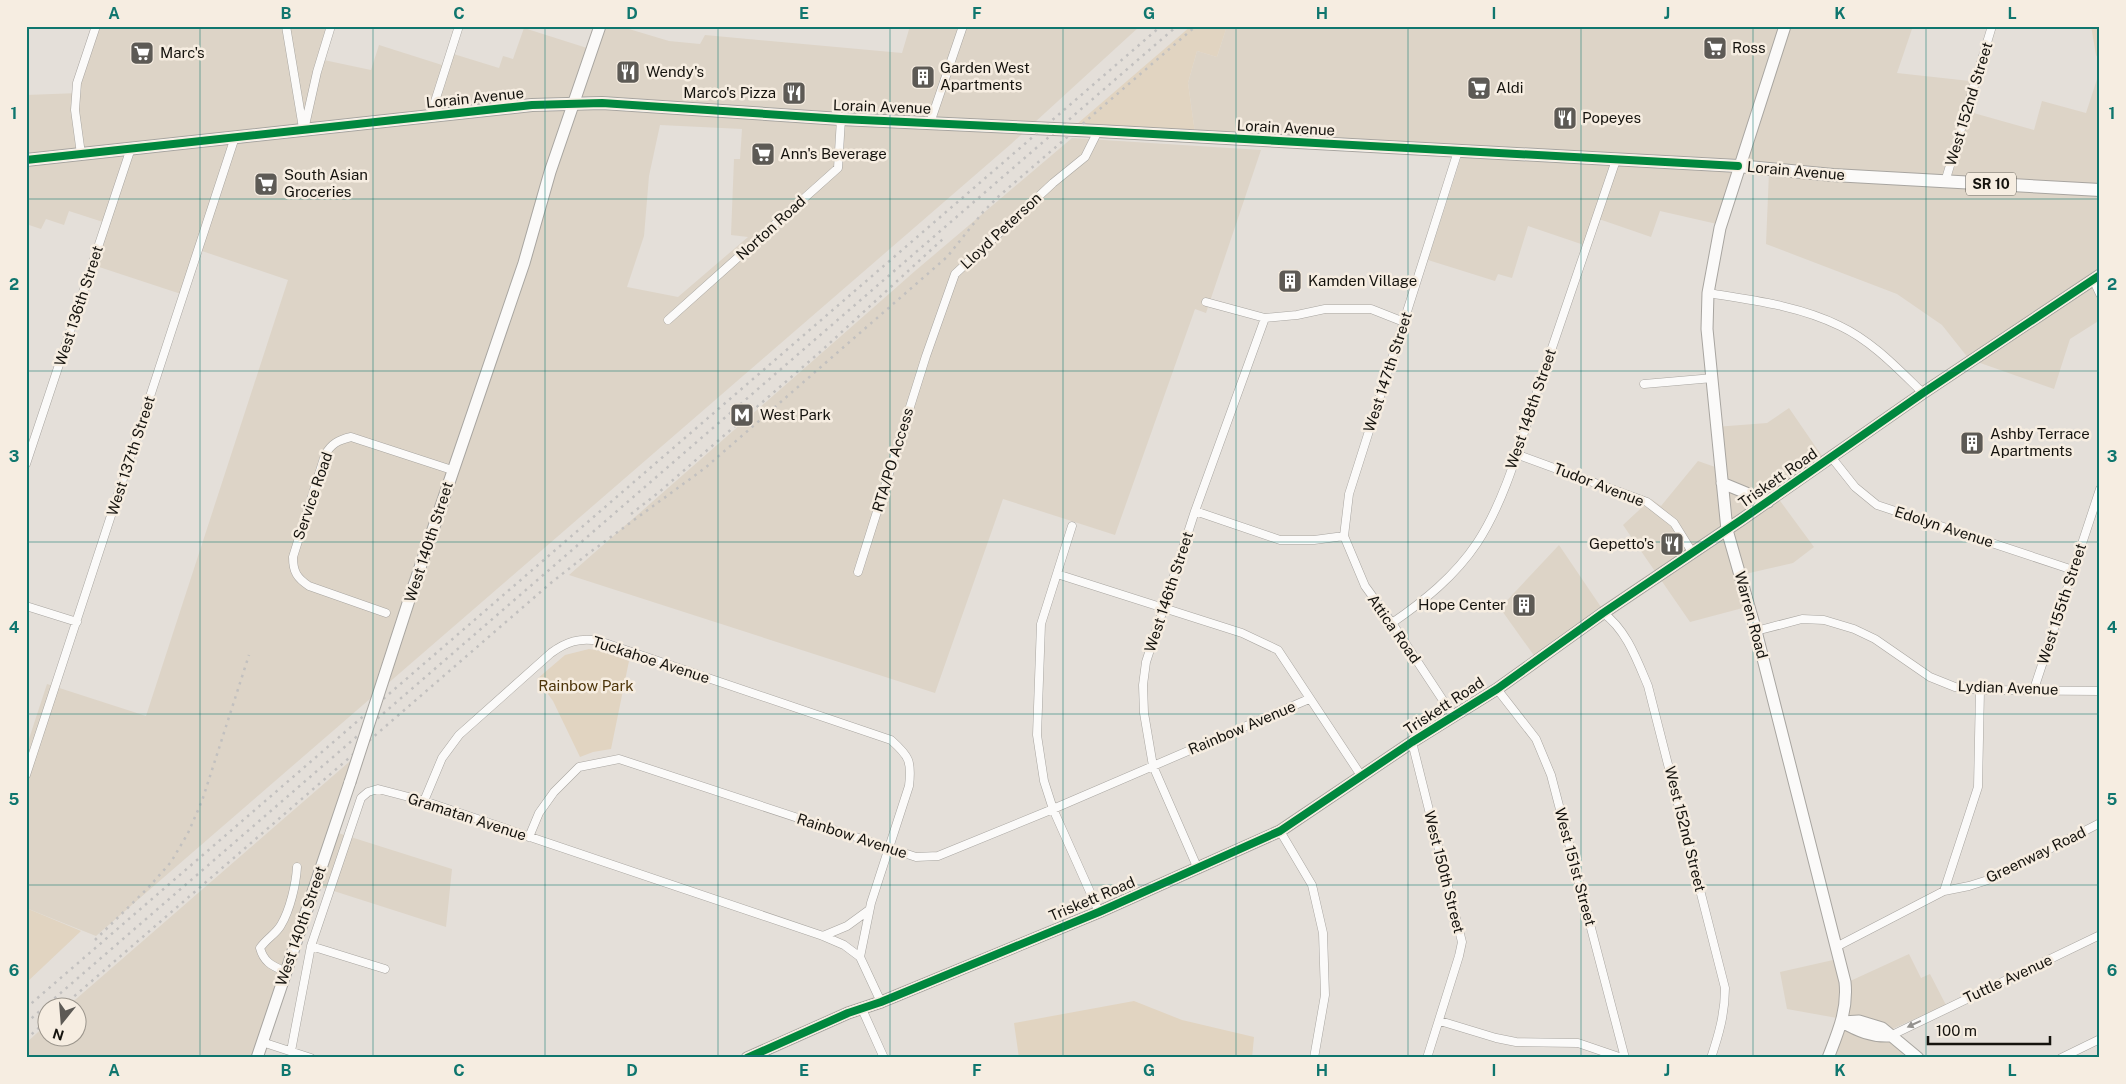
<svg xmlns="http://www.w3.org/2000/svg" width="2126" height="1084" font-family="'Public Sans',sans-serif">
	<rect width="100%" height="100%" fill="#e4dfd9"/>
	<!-- built -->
	<path fill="#ddd4c7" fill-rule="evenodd" d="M99 26H328L319 59 371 70 379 45 442 65 447 52 499 68 503 56 513 59 524 28 587 48 595 26H619L669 41 700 44 705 35 902 53 910 26H1140L1011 144 96 936 26 908V748L47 684 146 716 288 280 196 249 181 294 90 264 103 222 69 211 64 225 46 219 41 229 26 224V95L79 93 80 81ZM660 125 742 129 740 159H734L731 235 748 237 678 297 627 287 644 236 649 176Z
		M1227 26H1913L1897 73 1979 82 1970 112 2034 130 2042 101 2086 113 2100 70V320L2070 339 2054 389 1969 359 1942 325 1897 294 1766 244 1769 172 1734 170 1717 224 1660 211 1651 237 1593 217 1584 245 1528 226 1512 278 1498 274 1495 281 1428 260 1464 148 1195 133 1188 83 1197 51 1217 57Z
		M1072 138 1261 150 1206 313 1195 309 1115 535 1003 499 935 693 569 575 915 271Z
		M1789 408 1824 459 1775 494 1814 547 1793 563 1745 574 1754 605 1690 622 1623 525 1651 499 1661 506 1698 461 1718 468 1715 427 1767 423Z
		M1559 545 1603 610 1535 657 1500 608Z
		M364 749 338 833 452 869 446 927 312 884 253 1058H26V1043L47 1024 48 1036H78V1006H68Z
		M1909 954 1921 978 1930 974 1946 1005 1892 1029 1908 1043 1902 1058H1823L1837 1018 1787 1009 1780 972 1842 958 1848 982Z"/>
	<!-- green -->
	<path fill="#e1d4c1" d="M1191 26H1227L1217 57 1197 51 1188 83 1195 133 1077 124Z
		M2091 26H2100V61L2096 55Z
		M589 649 601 651 629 661 611 749 593 752 580 757 553 701 537 679 565 655Z
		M26 908 81 931 26 983Z
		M1134 1001 1182 1020 1254 1037 1252 1058H1019L1014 1023Z"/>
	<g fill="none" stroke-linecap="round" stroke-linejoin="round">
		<!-- street casing -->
		<g stroke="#a8a5a0" stroke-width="9">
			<path id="street" d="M286 26 303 128
				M430 117 459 26
				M930 123 963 26
				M304 130 317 72 331 26
				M81 154 75 110 77 83 96 26
				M1945 182 1992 26
				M2093 279 2100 294
				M1708 293C1752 300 1800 306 1840 326 1872 341 1898 369 1923 393
				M1206 302 1265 318 1297 315 1325 309H1371L1404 322
				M668 320 838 168 841 119
				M1644 384 1713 378
				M1516 454 1647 502 1674 523 1692 552
				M1832 458 1855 487 1877 505 2073 570
				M26 464 131 148
				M1195 511 1280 540H1314L1344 536
				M1072 526 1041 624 1037 735 1044 781 1053 809 1099 912
				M858 572 926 356 955 274 1053 183 1085 157 1098 131
				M1057 574 1242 633 1278 650 1362 777
				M26 606 77 622
				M386 613 309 586C297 578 293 572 293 557L325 455C331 444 338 440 351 437L452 470
				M1603 613C1626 629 1637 660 1648 686L1725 988C1725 1013 1719 1034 1711 1058
				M1392 623C1424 601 1455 576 1477 543 1506 499 1521 440 1538 389 1564 313 1590 237 1616 160
				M1756 631 1802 619 1824 620 1854 629 1875 639 1930 677 1955 687 1980 690 2100 691
				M1497 689 1536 739 1551 775 1625 1058
				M2034 689 2100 489
				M1454 717 1392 623 1365 586 1344 536 1349 494 1458 151
				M1412 742 1462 942 1459 956 1427 1058
				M26 775 235 137
				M424 801 442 758 459 735 551 653C566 642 580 637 599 641L891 740C909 756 912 761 909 786L871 903 860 957
				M1280 831 1312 885 1323 933 1325 995 1314 1058
				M529 837 539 813 554 792 579 767 619 759 889 848 916 857 938 856 1053 809 1309 699
				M1198 869 1153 766 1144 713 1143 685 1146 662 1195 511 1265 318
				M1944 891 1978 787 1980 690
				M823 936 847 926 869 910
				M311 946 385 969
				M1836 947 1944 891 1969 886 1991 879 2100 823
				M286 972C273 966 264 963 260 948 267 938 276 934 281 925 290 910 296 884 297 867
				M862 1009 884 1058
				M1440 1021 1496 1038 1516 1042 1578 1043 1622 1058
				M1890 1036 2100 935
				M262 1042 311 1058
				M291 1051 311 946 361 798 368 792 378 789 424 801 823 936 844 945 860 957 881 1002
				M2061 1058 2100 1039"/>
		</g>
		<!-- secondary casing -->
		<g stroke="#a8a5a0" stroke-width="13">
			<path id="secondary" d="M1785 26 1720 228 1708 293 1707 329 1727 530 1756 631 1845 982C1848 1010 1838 1032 1828 1058
				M1722 483 1768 502
				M411 594 524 263 550 172 600 26
				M1842 1022 1859 1021 1882 1028 1918 1058
				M1842 1022C1858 1031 1872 1037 1890 1036
				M257 1058 350 782
				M747 1058 848 1013 881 1002 1099 912 1280 831 1412 742 1497 689 1603 613 1741 520 1923 393 2100 275"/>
		</g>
		<!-- primary casing -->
		<g stroke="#a8a5a0" stroke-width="14">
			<path id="primary" d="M26 160 532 105 602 103 841 119 1098 131 1738 166 1833 175 2100 190"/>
		</g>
		<!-- street -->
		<use href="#street" stroke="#fbfaf9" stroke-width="8"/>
		<!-- secondary -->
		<use href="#secondary" stroke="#fbfaf9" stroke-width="11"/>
		<!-- primary -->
		<use href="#primary" stroke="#fbfaf9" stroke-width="12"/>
		<!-- rail -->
		<path stroke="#c2c0bf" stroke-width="2.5" stroke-dasharray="2.5 5" stroke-linecap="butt" d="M631 514 658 493 820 352 944 238
			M95 940 148 888 171 862 188 833 202 801 249 655
			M63 1006 552 582 589 553 705 468 947 257 983 212 999 196 1196 26
			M26 1008 1161 26
			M26 1023 1177 26
			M26 1039 48 1020"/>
		<!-- secondary-bridge casing -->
		<g stroke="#a8a5a0" stroke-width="13" stroke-linecap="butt">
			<path id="secondary-bridge" d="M350 782 411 594"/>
		</g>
		<!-- secondary-bridge -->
		<use href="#secondary-bridge" stroke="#fbfaf9" stroke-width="11"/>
		<!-- cycleway casing -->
		<g stroke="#f6ede1" stroke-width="11">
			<path id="cycleway" d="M26 160 532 105 602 103 841 119 1098 131 1738 166
				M747 1058 848 1013 881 1002 1099 912 1280 831 1412 742 1497 689 1603 613 1741 520 1923 393 2100 275"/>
		</g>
		<!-- cycleway -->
		<use href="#cycleway" stroke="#00873e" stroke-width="8"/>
	</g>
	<!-- one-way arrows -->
	<defs><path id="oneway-solid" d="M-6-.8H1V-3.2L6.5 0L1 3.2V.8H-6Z" transform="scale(1.25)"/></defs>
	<use fill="#94928f" href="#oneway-solid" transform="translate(1914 1024) rotate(155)"/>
	<!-- grid -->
	<path fill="none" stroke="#0f766e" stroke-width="1" stroke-opacity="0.55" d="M200 26V1058M373 26V1058M545 26V1058M718 26V1058M890 26V1058M1063 26V1058M1236 26V1058M1408 26V1058M1581 26V1058M1753 26V1058M1926 26V1058M26 199H2100M26 371H2100M26 542H2100M26 714H2100M26 885H2100"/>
	<!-- icons -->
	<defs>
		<g id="supermarket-square" transform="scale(1.25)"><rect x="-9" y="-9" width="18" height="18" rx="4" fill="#5d5a55" stroke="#f6ede1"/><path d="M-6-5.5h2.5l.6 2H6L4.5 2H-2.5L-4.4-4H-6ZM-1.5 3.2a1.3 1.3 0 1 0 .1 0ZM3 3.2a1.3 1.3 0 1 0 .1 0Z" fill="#fff"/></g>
		<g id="restaurant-square" transform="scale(1.25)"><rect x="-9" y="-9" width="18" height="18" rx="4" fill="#5d5a55" stroke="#f6ede1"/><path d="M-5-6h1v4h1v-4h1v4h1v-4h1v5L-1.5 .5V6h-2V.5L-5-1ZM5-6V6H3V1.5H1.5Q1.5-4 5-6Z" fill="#fff"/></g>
		<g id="building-square" transform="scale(1.25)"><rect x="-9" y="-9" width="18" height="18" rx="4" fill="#5d5a55" stroke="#f6ede1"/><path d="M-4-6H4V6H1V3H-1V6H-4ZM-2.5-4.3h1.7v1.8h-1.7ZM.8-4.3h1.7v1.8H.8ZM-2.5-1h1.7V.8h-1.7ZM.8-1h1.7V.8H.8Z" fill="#fff"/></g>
		<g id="metro-square" transform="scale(1.25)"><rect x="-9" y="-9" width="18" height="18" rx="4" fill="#5d5a55" stroke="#f6ede1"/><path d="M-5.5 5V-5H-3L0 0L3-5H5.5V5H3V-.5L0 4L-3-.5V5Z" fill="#fff"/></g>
	</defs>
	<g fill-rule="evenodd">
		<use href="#supermarket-square" x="1715" y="48"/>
		<use href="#supermarket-square" x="142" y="53"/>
		<use href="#restaurant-square" x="628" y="72"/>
		<use href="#building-square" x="923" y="77"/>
		<use href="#supermarket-square" x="1479" y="88"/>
		<use href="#restaurant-square" x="794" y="93"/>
		<use href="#restaurant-square" x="1565" y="118"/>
		<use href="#supermarket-square" x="763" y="154"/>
		<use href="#supermarket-square" x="266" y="184"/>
		<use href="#building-square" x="1290" y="281"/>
		<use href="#metro-square" x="742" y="415"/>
		<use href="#building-square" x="1972" y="443"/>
		<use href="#restaurant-square" x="1672" y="544"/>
		<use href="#building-square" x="1524" y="605"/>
	</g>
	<g text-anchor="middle" stroke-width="5" stroke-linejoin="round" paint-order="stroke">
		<!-- shield labels -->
		<rect fill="#f6ede1" stroke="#58544d" stroke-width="1" x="1966" y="172.5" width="50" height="23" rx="4"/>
		<g font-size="14" font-weight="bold" fill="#15130e">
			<text x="1991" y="189">SR 10</text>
		</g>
		<!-- poi labels -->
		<g font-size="15" fill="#15130e" stroke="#f6ede1" text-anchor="start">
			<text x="1732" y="53">Ross</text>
			<text x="160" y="58">Marc's</text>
			<text x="940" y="73">Garden West<tspan x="940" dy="17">Apartments</tspan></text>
			<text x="646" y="77">Wendy's</text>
			<text x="1496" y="93">Aldi</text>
			<text x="776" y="98" text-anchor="end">Marco's Pizza</text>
			<text x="1582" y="123">Popeyes</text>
			<text x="780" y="159">Ann's Beverage</text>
			<text x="284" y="180">South Asian<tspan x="284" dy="17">Groceries</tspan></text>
			<text x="1308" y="286">Kamden Village</text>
			<text x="760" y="420">West Park</text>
			<text x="1990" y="439">Ashby Terrace<tspan x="1990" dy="17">Apartments</tspan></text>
			<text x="1654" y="549" text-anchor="end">Gepetto's</text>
			<text x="1506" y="610" text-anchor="end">Hope Center</text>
		</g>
		<!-- street labels -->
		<g font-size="15" fill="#15130e" stroke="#f6ede1">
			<text transform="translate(475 98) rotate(-6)" y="5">Lorain Avenue</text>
			<text transform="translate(1969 104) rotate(-73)" y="5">West 152nd Street</text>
			<text transform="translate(882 107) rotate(2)" y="5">Lorain Avenue</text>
			<text transform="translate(1286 128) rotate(3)" y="5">Lorain Avenue</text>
			<text transform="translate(1796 171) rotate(5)" y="5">Lorain Avenue</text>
			<text transform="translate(771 228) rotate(-42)" y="5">Norton Road</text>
			<text transform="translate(1001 231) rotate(-43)" y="5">Lloyd Peterson</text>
			<text transform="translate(79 306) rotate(-72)" y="5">West 136th Street</text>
			<text transform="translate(1388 372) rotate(-72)" y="5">West 147th Street</text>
			<text transform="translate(1531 409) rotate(-71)" y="5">West 148th Street</text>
			<text transform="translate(131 456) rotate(-72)" y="5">West 137th Street</text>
			<text transform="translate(893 460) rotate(-73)" y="5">RTA/PO Access</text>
			<text transform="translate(1778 478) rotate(-35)" y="5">Triskett Road</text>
			<text transform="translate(1599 485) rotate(21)" y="5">Tudor Avenue</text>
			<text transform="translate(313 496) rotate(-71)" y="5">Service Road</text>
			<text transform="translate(1944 527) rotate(18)" y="5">Edolyn Avenue</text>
			<text transform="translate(429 542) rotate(-72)" y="5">West 140th Street</text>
			<text transform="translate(1169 592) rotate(-72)" y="5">West 146th Street</text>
			<text transform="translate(2062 604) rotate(-72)" y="5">West 155th Street</text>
			<text transform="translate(1751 615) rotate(75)" y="5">Warren Road</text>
			<text transform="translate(1394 629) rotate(55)" y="5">Attica Road</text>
			<text transform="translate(651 660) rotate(18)" y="5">Tuckahoe Avenue</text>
			<text transform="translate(2008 688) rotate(2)" y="5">Lydian Avenue</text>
			<text transform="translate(1444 706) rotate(-33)" y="5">Triskett Road</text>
			<text transform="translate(1242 728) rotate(-23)" y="5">Rainbow Avenue</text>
			<text transform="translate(467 817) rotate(18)" y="5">Gramatan Avenue</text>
			<text transform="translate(1685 829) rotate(76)" y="5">West 152nd Street</text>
			<text transform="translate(852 836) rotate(18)" y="5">Rainbow Avenue</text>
			<text transform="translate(2036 855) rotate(-26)" y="5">Greenway Road</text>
			<text transform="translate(1575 867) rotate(75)" y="5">West 151st Street</text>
			<text transform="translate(1444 872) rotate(76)" y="5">West 150th Street</text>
			<text transform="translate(1092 899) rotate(-23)" y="5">Triskett Road</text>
			<text transform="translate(301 926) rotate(-71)" y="5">West 140th Street</text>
			<text transform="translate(2008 979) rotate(-25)" y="5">Tuttle Avenue</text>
		</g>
		<!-- park labels -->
		<g font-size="15" fill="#4d350a" stroke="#f6ede1">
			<text x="586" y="691">Rainbow Park</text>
		</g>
	</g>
	<!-- border -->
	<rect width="2126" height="1084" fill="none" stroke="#f6ede1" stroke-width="55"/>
	<!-- north arrow -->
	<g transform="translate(62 1022) rotate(197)"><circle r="24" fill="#f6ede1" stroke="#9c968d"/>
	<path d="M0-4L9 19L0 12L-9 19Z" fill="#5d5a55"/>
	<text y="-8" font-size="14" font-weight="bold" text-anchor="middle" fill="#15130e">N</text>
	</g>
	<!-- scale -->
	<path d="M1928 1036v8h122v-8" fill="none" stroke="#15130e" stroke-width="2.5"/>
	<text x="1936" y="1036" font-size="15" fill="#15130e" stroke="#f6ede1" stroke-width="4" paint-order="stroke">100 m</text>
	<rect x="28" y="28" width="2070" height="1028" fill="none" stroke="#0f766e" stroke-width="2"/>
	<g font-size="16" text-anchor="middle" font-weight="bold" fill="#0f766e">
		<text x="114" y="19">A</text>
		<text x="286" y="19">B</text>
		<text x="459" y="19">C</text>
		<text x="632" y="19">D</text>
		<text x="804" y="19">E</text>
		<text x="977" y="19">F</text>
		<text x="1149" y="19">G</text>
		<text x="1322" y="19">H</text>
		<text x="1494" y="19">I</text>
		<text x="1667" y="19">J</text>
		<text x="1840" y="19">K</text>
		<text x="2012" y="19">L</text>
		<text x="14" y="119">1</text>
		<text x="2112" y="119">1</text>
		<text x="14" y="290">2</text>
		<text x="2112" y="290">2</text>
		<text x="14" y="462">3</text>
		<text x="2112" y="462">3</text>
		<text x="14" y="633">4</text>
		<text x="2112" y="633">4</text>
		<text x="14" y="805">5</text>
		<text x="2112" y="805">5</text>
		<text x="14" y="976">6</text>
		<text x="2112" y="976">6</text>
		<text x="114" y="1076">A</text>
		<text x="286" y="1076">B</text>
		<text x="459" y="1076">C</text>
		<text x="632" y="1076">D</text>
		<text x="804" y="1076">E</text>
		<text x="977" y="1076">F</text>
		<text x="1149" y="1076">G</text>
		<text x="1322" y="1076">H</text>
		<text x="1494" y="1076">I</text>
		<text x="1667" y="1076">J</text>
		<text x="1840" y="1076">K</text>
		<text x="2012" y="1076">L</text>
	</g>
</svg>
